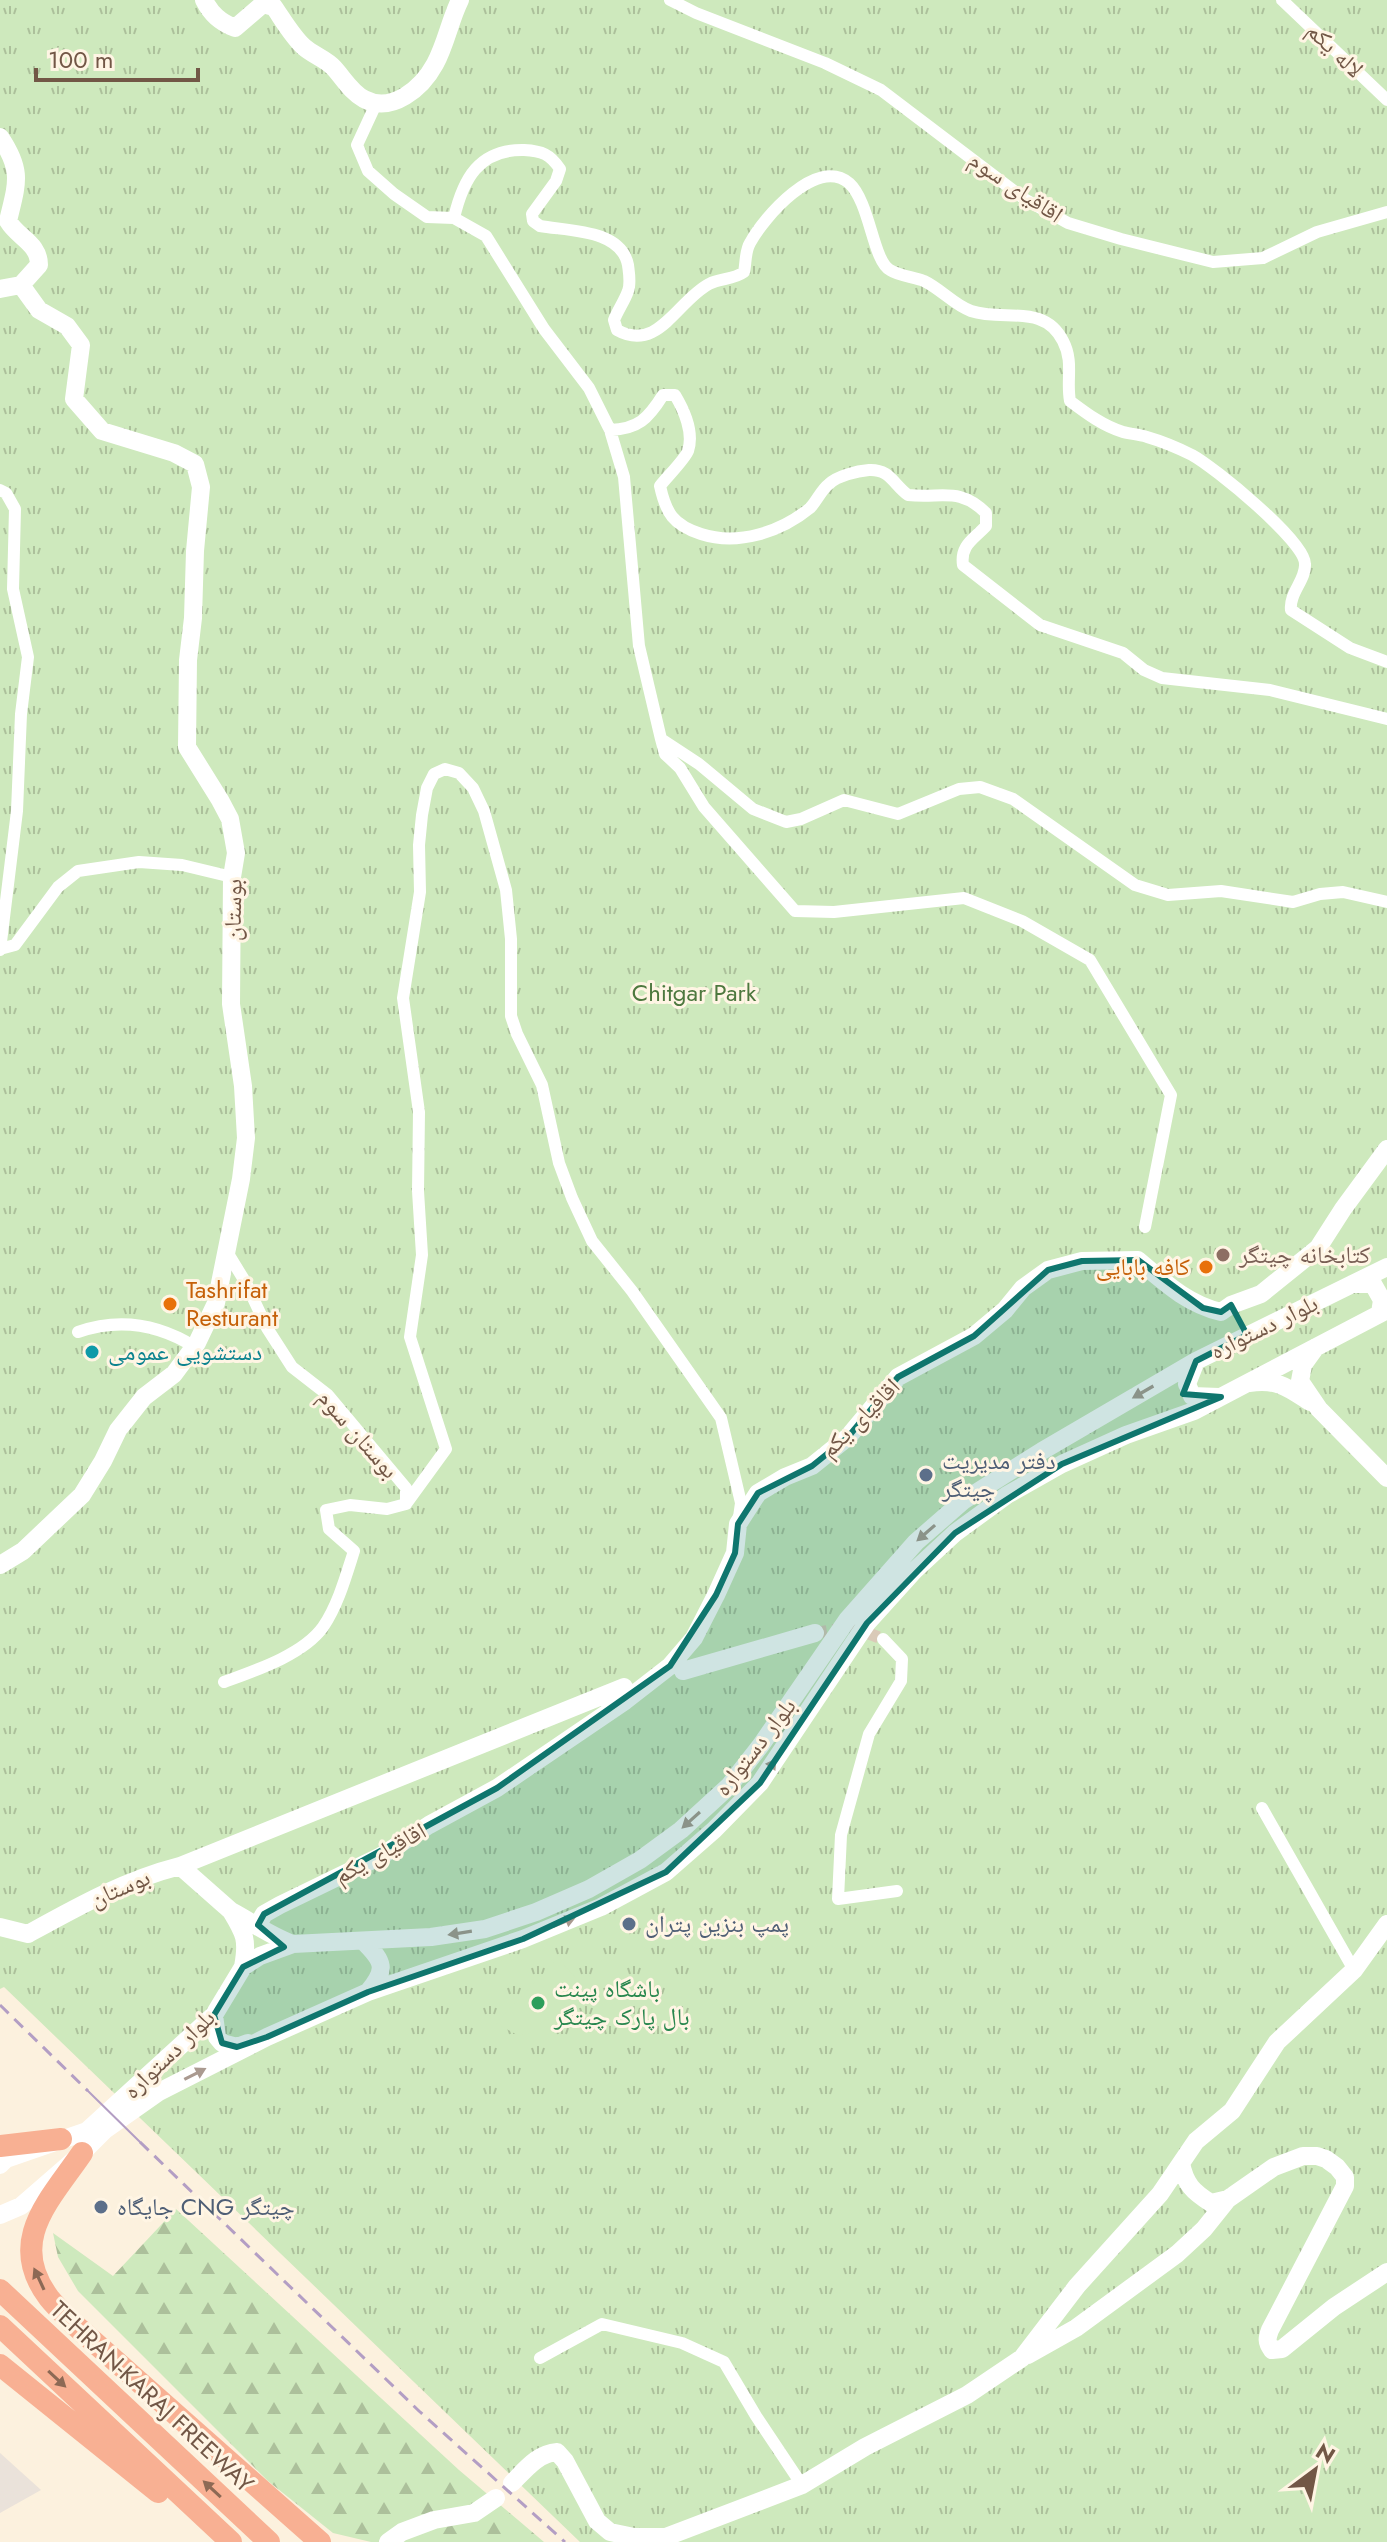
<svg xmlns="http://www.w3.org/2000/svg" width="1387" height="2542" font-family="Jost,'Noto Naskh Arabic',sans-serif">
	<defs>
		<pattern id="forest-firs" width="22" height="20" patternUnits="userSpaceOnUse" patternTransform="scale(2)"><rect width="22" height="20" fill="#cee9bd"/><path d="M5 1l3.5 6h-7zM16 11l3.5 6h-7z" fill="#acc09b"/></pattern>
		<pattern id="park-tufts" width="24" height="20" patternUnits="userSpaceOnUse" patternTransform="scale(2)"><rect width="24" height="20" fill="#cee9bd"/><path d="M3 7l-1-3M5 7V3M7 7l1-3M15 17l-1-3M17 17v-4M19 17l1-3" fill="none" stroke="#acc09b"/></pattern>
	</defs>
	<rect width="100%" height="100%" fill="#fcf1de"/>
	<!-- industrial -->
	<path fill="#eae2da" d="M0 2453 41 2490 0 2513Z"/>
	<!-- forest -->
	<path fill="url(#forest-firs)" d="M176 2209 459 2470 544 2542H371L333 2533 268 2481 78 2291 58 2257 53 2233 113 2276Z"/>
	<!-- park -->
	<path fill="url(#park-tufts)" d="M0 0H1387V2542H580L4 1987 0 1989Z"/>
	<!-- garden -->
	<path fill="#cee9bd" d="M557 1959 582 1983 532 2032 519 2036 496 2023Z"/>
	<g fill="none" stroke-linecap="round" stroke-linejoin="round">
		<!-- street-tunnel -->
		<path stroke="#dacab8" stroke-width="12" stroke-dasharray="12 6" stroke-linecap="butt" d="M815 1633 852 1627 883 1639"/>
		<!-- street -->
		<path stroke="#fff" stroke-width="12" d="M670 0 696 13 825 63 881 90 1026 200 1068 223 1121 239 1213 262 1263 258 1317 232 1387 212
			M1282 0 1387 100
			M376 104 357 145 368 171 394 194 427 217 454 218C463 179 479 149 524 150 542 151 550 154 560 169L556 181 532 214 533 221 540 226C568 231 621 229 628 265 629 273 631 283 628 291 625 300 618 310 614 320L617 330C658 353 677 301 709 284 721 278 733 280 744 272 746 263 745 251 750 243 764 217 817 156 849 183 870 202 873 261 890 270 899 276 914 277 924 281 941 289 954 305 971 311 1004 322 1044 303 1063 341 1074 362 1066 380 1070 401 1086 413 1103 426 1123 432 1130 434 1139 434 1147 437 1161 441 1178 448 1192 455 1214 467 1305 541 1305 564 1306 580 1289 593 1291 610L1350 648 1387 662
			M454 218 486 236 544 329 589 388 610 430 624 477 639 646 661 739 699 764 753 809 786 822 801 819 844 800 898 814 959 789 980 787 1013 799 1135 885 1168 895 1221 891 1293 902 1320 894 1343 892 1387 902
			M610 430C638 429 648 419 663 395H675C684 410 694 433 688 451 685 459 667 477 660 486 666 513 673 525 701 534 738 546 781 532 810 508 817 501 821 490 829 484 837 476 857 471 869 470 890 469 893 484 908 495 941 499 959 486 986 513V526C974 539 960 545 963 565L1040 625 1123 653 1144 670 1162 678 1270 690 1387 719
			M0 490 6 493 15 509 13 589 28 657 21 714 17 811 0 950
			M661 739 665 754 680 768 704 807 795 911 834 912 964 898 1022 921 1090 960 1171 1095 1145 1227
			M0 949 15 945 58 887 78 871 139 862 182 865 232 877
			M78 1332C118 1318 158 1324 195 1347
			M406 1504 446 1449 410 1337 422 1255 418 1191 419 1112 403 998 420 892 419 845 422 815 427 788 434 774 445 769 459 773 473 788 484 811 506 890 511 939V1016L517 1034 542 1085 559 1163 572 1198 592 1241 632 1291 721 1418 741 1503 739 1517
			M883 1639 902 1659 901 1681 869 1734 841 1835 838 1899 897 1891
			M224 1682C254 1671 303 1655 323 1627 338 1605 346 1576 354 1551L329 1529 326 1510 350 1505 387 1509 406 1504V1488L328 1395 292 1367 267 1328 246 1283 227 1252
			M1262 1808 1354 1970
			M540 2358 602 2324 682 2343 724 2362 756 2416 802 2485"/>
		<!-- secondary -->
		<path stroke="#fff" stroke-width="18" d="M204 0C211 14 220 22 235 28L263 4 274 7C283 20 292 36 304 47 313 55 326 59 334 68 344 79 351 92 364 99 392 114 422 88 435 64 446 44 450 20 460 0
			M0 137C23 171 17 183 8 221 18 238 39 243 39 265L21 285 0 289
			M1352 1284H1373L1382 1300 1380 1313
			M1316 1347 1303 1365 1300 1381 1319 1409 1387 1478
			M1196 1361 1187 1384 1192 1396 1219 1397
			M1249 1383C1278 1379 1287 1387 1310 1402
			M0 1565 23 1551 82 1495 103 1461 118 1430 144 1397 174 1374 197 1343 216 1303 241 1179 246 1138 243 1086 231 1004 232 877 236 853 230 819 220 800 187 747 188 660 193 618 195 551 201 487 195 464 174 453 102 431 74 399 81 345 67 326 39 310 21 285
			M683 1671 815 1633
			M180 1866 624 1687
			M258 1925 264 1914 280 1905 381 1856 429 1825 497 1788 625 1701 670 1666 694 1638 716 1595 735 1553 738 1524 758 1493 785 1477 812 1466 848 1437 898 1377 974 1336 1005 1310 1023 1288 1048 1270 1082 1261 1138 1260C1164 1282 1187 1304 1221 1312L1231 1305 1261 1294 1318 1248 1343 1209 1387 1149
			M0 1927 28 1934C77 1907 125 1880 180 1866L231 1911
			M364 1942C384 1962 387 1969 368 1992
			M243 1967C248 1940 245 1934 231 1911 252 1922 270 1936 293 1944
			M214 2015 217 2037 222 2043 237 2047 248 2043
			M1181 2163C1185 2184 1193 2192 1211 2203L1228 2199
			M0 2165 6 2159 87 2131 214 2015 243 1967 260 1956 293 1944 431 1937 485 1929 536 1912 589 1889 640 1860 681 1830 729 1786 761 1745 847 1620 916 1542 963 1501 1042 1451 1196 1361 1387 1267
			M0 2215 21 2206 82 2153 105 2130 159 2092 267 2037 368 1992 523 1939 601 1907 666 1872 714 1830 760 1783 867 1623 914 1571 955 1533 1007 1495 1062 1464 1126 1435 1194 1411 1387 1310
			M1028 2355 1076 2328 1177 2254 1204 2229 1228 2199 1274 2167 1303 2156H1317L1326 2159 1337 2167 1345 2177V2186L1270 2330C1267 2338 1266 2342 1272 2350L1282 2349 1334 2307 1387 2272
			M512 2483C525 2470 538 2453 557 2452L565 2461 597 2521 610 2532 634 2537H666L802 2485 865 2447 967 2395 1022 2358 1077 2286 1160 2194 1196 2141 1232 2111 1277 2042 1354 1970 1387 1924
			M388 2542 402 2532 434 2520 474 2513 496 2498"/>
		<!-- highway -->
		<path stroke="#f8b093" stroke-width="22" d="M0 2146 61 2139
			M82 2153C50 2200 6 2241 49 2298 57 2308 67 2317 76 2326L320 2542
			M0 2290 269 2542
			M0 2326 231 2542
			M0 2365 158 2492"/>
		<!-- tram -->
		<path stroke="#b39ec4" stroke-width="2" d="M88 2091 140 2142"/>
		<!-- rail -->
		<path stroke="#b39ec4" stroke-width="3" stroke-dasharray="12 8" stroke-linecap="butt" d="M0 2005 88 2091
			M140 2142 419 2411 565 2542"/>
	</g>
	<!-- one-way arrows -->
	<defs><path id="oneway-solid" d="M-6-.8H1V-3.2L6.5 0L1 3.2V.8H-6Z" transform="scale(2)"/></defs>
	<g fill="#aa9a90">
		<use href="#oneway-solid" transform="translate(1143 1392) rotate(150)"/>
		<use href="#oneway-solid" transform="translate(926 1533) rotate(139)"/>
		<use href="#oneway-solid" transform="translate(769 1769) rotate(-55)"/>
		<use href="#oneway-solid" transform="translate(691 1820) rotate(138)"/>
		<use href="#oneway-solid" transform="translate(564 1922) rotate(-22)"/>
		<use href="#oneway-solid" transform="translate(460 1933) rotate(171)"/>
		<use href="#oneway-solid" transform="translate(195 2074) rotate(-27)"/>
	</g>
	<g fill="#8d6955">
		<use href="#oneway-solid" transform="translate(39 2279) rotate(-115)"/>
		<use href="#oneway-solid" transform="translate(57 2379) rotate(43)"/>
		<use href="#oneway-solid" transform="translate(212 2489) rotate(-137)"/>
	</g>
	<!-- marked area -->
	<path fill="#0f766e" fill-opacity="0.2" stroke="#0f766e" stroke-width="6" stroke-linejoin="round" d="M1138 1260 1203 1308 1221 1312 1231 1305 1247 1335 1196 1361 1183 1394 1221 1397 1062 1464 955 1533 867 1623 760 1783 666 1872 523 1939 368 1992 267 2037 237 2047 222 2043 214 2015 243 1967 284 1947 258 1925 264 1914 497 1788 670 1666 716 1595 735 1553 738 1524 758 1493 812 1466 848 1437 898 1377 974 1336 1048 1270 1082 1261Z"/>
	<!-- markers -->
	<circle fill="#8d6e63" stroke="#fff5e4" stroke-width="3" cx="1223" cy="1255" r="8"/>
	<g fill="#e8710a" stroke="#fff5e4" stroke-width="3">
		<circle cx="1206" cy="1267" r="8"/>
		<circle cx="170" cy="1304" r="8"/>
	</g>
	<circle fill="#0f9aa8" stroke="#fff5e4" stroke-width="3" cx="92" cy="1352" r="8"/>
	<g fill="#5c6f8a" stroke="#fff5e4" stroke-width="3">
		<circle cx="926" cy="1475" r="8"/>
		<circle cx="629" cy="1924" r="8"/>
		<circle cx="101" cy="2207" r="8"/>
	</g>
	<circle fill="#2e9e5b" stroke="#fff5e4" stroke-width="3" cx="538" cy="2003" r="8"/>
	<g text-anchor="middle" stroke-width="6" stroke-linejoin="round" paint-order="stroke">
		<!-- street labels -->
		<g font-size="24" fill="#725746" stroke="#fff5e4">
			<text transform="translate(1335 50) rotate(44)" y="8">لاله یکم</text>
			<text transform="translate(1016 187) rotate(34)" y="8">اقاقیای سوم</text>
			<text transform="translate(233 910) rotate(-89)" y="8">بوستان</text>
			<text transform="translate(1264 1327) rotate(-26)" y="8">بلوار دستواره</text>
			<text transform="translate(860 1418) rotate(-45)" y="8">اقاقیای یکم</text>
			<text transform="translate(358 1434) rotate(49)" y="8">بوستان سوم</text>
			<text transform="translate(755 1747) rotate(-52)" y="8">بلوار دستواره</text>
			<text transform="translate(380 1853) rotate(-29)" y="8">اقاقیای یکم</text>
			<text transform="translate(120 1888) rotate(-23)" y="8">بوستان</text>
			<text transform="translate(169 2054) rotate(-44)" y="8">بلوار دستواره</text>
			<text transform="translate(152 2397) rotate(43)" y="8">TEHRAN-KARAJ FREEWAY</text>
		</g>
		<!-- park labels -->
		<g font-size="24" fill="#4d783e" stroke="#fff5e4">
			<text x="694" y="1001">Chitgar Park</text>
		</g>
		<!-- education labels -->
		<g font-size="24" fill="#785e54" stroke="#fff5e4" text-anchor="start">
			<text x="1239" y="1263">کتابخانه چیتگر</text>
		</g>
		<!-- food labels -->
		<g font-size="24" fill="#c56008" stroke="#fff5e4" text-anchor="end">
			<text x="1190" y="1275">کافه بابایی</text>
			<text x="186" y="1298" text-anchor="start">Tashrifat<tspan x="186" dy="28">Resturant</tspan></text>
		</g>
		<!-- culture labels -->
		<g font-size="24" fill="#0d838f" stroke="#fff5e4" text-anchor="start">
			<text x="108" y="1360">دستشویی عمومی</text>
		</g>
		<!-- service labels -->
		<g font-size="24" fill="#4e5e75" stroke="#fff5e4" text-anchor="start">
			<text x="942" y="1469">دفتر مدیریت<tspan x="942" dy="28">چیتگر</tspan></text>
			<text x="645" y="1932">پمپ بنزین پتران</text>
			<text x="117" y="2215">جایگاه CNG چیتگر</text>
		</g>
		<!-- leisure labels -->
		<g font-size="24" fill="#27864d" stroke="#fff5e4" text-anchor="start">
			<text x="554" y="1997">باشگاه پینت<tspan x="554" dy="28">بال پارک چیتگر</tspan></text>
		</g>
	</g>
	<!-- north arrow -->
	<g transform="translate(1315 2470) rotate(32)" stroke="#fff5e4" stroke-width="6" paint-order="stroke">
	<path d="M0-6L14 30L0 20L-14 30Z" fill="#725746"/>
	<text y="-12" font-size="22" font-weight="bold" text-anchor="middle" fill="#725746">N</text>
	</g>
	<!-- scale -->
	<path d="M36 68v12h162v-12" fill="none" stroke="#725746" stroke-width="4"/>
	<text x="48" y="68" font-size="24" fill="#725746" stroke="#fff5e4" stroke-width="6" paint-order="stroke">100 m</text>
</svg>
